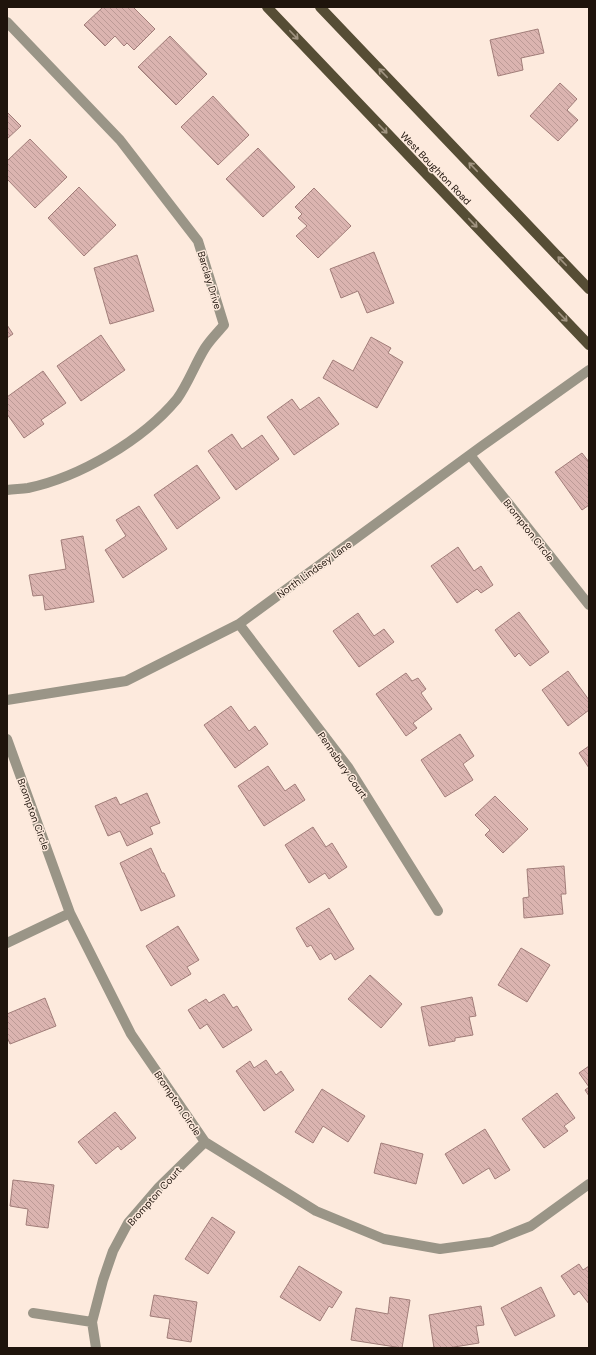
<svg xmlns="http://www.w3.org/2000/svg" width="596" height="1355" font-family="'DM Sans',sans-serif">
	<defs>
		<pattern id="building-back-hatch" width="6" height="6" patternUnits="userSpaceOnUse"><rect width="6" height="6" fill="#dbb4b0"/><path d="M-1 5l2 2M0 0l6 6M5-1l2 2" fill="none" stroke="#bc9a96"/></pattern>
	</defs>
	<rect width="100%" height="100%" fill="#fdeadd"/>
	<!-- building -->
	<path fill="url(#building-back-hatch)" stroke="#a17d79" d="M103 7H133L155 29 134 50 127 43 124 46 115 36 105 46 84 25Z
		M538 29 544 53 521 58 523 70 498 76 490 40Z
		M170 36 207 74 176 105 138 67Z
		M560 83 577 99 567 110 578 120 558 141 530 116Z
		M213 96 249 135 218 165 181 127Z
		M7 112 21 126 7 139Z
		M30 139 67 177 35 208 7 179V161Z
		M258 148 295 187 263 217 226 179Z
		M79 187 116 225 84 256 48 218Z
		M314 188 351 226 318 258 296 236 307 226 298 218 302 214 295 207Z
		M374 252 394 303 367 313 358 291 341 298 330 269Z
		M137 255 154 311 110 324 94 268Z
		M7 325 13 334 7 338Z
		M101 335 125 370 81 401 57 366Z
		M371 337 391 348 388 353 403 362 377 408 323 378 333 360 353 371Z
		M43 371 66 403 41 420 44 424 24 438 7 414V397Z
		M319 397 339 424 294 455 267 417 292 399 300 410Z
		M232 434 242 449 262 435 279 459 236 490 208 451Z
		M582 453 589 462V505L582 510 555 472Z
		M197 465 220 498 177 529 154 495Z
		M139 506 167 549 123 578 105 550 126 536 116 520Z
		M83 536 94 602 45 610 43 595 33 596 29 575 66 569 61 540Z
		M458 547 474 571 481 566 493 585 481 593 477 589 457 603 431 566Z
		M519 612 549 652 530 666 519 653 515 657 495 630Z
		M358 613 374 636 384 629 394 642 359 667 333 631Z
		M568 671 589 700V710L568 726 542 690Z
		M406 673 412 681 418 678 426 689 421 693 432 709 413 723 417 728 406 736 376 694Z
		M231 706 249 731 255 726 268 744 235 768 204 725Z
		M460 734 474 756 463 764 473 780 445 797 421 760Z
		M589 746V768L579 753Z
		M268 766 285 791 295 784 305 800 264 826 238 786Z
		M147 793 160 823 150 827 153 834 127 846 120 831 108 836 95 806 116 797 120 805Z
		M495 796 528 829 503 853 485 835 490 830 475 815Z
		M313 827 326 847 332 843 347 867 329 879 325 873 309 883 285 845Z
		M151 848 162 873H164L175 896 141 911 120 863Z
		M564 866 566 894H561L563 914 524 918 523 898 529 897 527 869Z
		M329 908 354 949 335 960 331 953 320 960 311 945 307 947 296 928Z
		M178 926 199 960 187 967 191 974 171 986 146 946Z
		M521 948 550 965 527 1002 498 985Z
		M370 975 402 1004 381 1028 348 999Z
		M224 994 233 1008 237 1006 252 1030 223 1048 207 1024 200 1029 188 1010 206 999 209 1003Z
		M472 997 476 1016 469 1017 473 1035 455 1038V1041L429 1046 421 1007Z
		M45 998 56 1026 10 1044 7 1037V1014Z
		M266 1060 276 1075 281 1071 294 1090 264 1111 236 1071 250 1061 254 1068Z
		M589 1066V1096L585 1090 589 1087 579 1073Z
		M322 1089 365 1116 348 1142 323 1126 313 1143 295 1132Z
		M557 1093 575 1118 564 1126 568 1131 544 1148 522 1119Z
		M115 1112 136 1138 121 1150 118 1146 96 1164 78 1142Z
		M485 1129 510 1170 495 1179 489 1168 463 1184 445 1154Z
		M381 1143 423 1154 416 1184 374 1173Z
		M13 1180 54 1185 48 1228 26 1225 28 1209 10 1206Z
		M212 1217 235 1232 208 1274 185 1259Z
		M579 1264 583 1270 589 1266V1304L579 1291 574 1295 561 1276Z
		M299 1266 342 1292 332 1308 329 1306 320 1321 280 1297Z
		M541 1287 555 1316 515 1336 501 1308Z
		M154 1295 197 1302 191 1342 167 1338 170 1319 150 1316Z
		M390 1297 410 1300 402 1348 351 1340 356 1308 388 1314Z
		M481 1306 484 1325 476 1326 479 1343 448 1348H434L429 1315Z"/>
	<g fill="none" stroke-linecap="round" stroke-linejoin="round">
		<!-- minor -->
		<path stroke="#9a9587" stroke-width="10" d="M7 22 120 140 198 241 224 325C217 333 210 340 205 348 195 364 188 384 177 399 143 440 80 477 28 488 21 489 14 489 7 490
			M470 455 589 605
			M239 624 348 767 438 911
			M7 700 126 681 239 624 482 446 589 370
			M7 739 70 913 131 1034 205 1142 316 1211 384 1239 440 1249 491 1242 531 1226 589 1184
			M7 943 70 913
			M33 1313 92 1322
			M96 1348 92 1322 103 1280 113 1251 128 1223 159 1187 205 1142"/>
		<!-- major -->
		<path stroke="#564d35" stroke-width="10" d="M267 7 589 345
			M320 7 589 289"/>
	</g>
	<!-- one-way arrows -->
	<defs><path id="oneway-shaft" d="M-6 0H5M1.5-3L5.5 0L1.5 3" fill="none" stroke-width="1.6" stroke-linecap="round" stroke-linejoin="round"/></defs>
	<g stroke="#a19481">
		<use href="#oneway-shaft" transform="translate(294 35) rotate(46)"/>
		<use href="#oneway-shaft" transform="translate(383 73) rotate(-134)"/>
		<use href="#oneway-shaft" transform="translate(383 129) rotate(46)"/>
		<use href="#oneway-shaft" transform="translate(473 167) rotate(-134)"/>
		<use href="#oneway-shaft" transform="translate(473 223) rotate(46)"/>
		<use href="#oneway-shaft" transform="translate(562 261) rotate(-134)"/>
		<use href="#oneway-shaft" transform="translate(563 317) rotate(46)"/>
	</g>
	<g text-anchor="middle" stroke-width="3" stroke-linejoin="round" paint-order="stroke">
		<!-- street labels -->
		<g font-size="10" fill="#1f140c" stroke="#fdeadd">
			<text transform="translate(436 168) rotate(46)" y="4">West Boughton Road</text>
			<text transform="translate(210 280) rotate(73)" y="4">Barclay Drive</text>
			<text transform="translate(529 530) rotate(52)" y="4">Brompton Circle</text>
			<text transform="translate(314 569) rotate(-36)" y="4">North Lindsey Lane</text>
			<text transform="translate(343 765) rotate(55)" y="4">Pennsbury Court</text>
			<text transform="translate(34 814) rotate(70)" y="4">Brompton Circle</text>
			<text transform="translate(178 1103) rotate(56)" y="4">Brompton Circle</text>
			<text transform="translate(154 1196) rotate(-48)" y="4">Brompton Court</text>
		</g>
	</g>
	<!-- border -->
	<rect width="596" height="1355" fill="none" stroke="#1f140c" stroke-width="16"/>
</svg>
